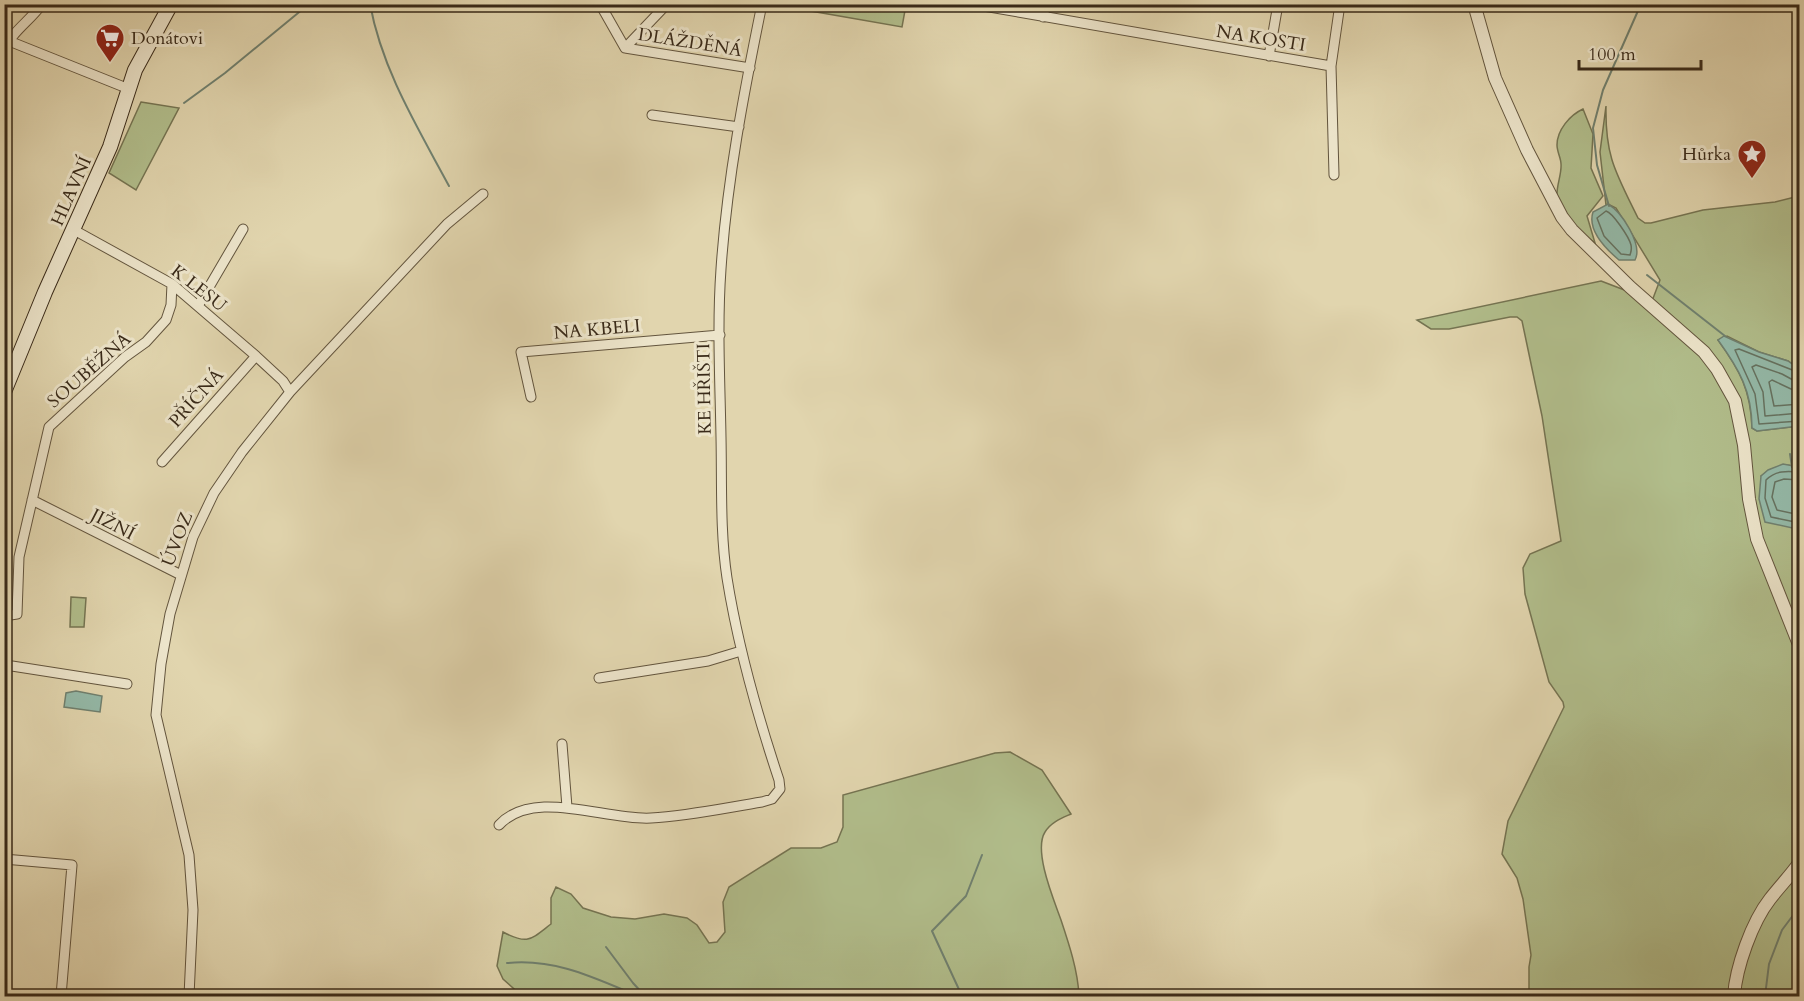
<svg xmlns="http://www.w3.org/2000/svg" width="1804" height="1001" font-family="Cardo,serif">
	<rect width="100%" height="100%" fill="#e1d5ae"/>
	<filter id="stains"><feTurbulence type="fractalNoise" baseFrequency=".00333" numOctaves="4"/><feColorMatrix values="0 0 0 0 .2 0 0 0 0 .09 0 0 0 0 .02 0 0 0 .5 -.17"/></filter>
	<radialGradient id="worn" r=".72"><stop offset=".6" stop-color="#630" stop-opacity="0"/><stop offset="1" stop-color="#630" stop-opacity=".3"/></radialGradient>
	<!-- green -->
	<path fill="#b1bd8b" stroke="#757452" stroke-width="1.5" d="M788 5V4L906 5 902 27 788 7Z
		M141 102 179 108 136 190 109 173Z
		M1606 106C1605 157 1616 173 1638 218L1645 223H1651L1703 210 1775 202 1799 196V369L1788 361 1759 352 1727 336 1718 340C1740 370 1751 391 1752 428L1757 431 1799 426V467C1785 463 1773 466 1761 476L1797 529 1799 528V634L1762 537 1754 498 1740 400 1652 301 1660 280 1616 208 1608 204 1606 205 1600 152Z
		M1583 109 1593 134 1591 168 1603 196 1587 216 1595 243C1582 234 1560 213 1557 197 1556 186 1562 174 1561 164 1561 158 1557 152 1557 145 1557 130 1570 115 1583 109Z
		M1601 281 1627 291 1700 355 1713 372 1731 403 1757 553 1799 660 1800 853 1789 869 1764 898 1729 996H1529V967L1531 955 1523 899 1517 878 1502 854 1508 821 1564 707 1563 702 1549 682 1525 594 1523 568 1530 554 1561 541 1542 416 1522 321 1517 317H1510L1449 329H1431L1417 320Z
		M71 597 86 598 84 627H70Z
		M1010 752 1042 770 1071 814C1062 818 1051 822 1045 832 1033 851 1054 900 1061 920 1069 944 1078 971 1079 996H522L503 979 497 966 503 932C528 945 530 940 551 924V898L556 887 571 894 583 908 611 917 635 919 664 914 687 918 697 925 709 943 717 942 725 932 723 902 729 887 791 848H821L837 842 843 827V795L995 753Z
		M1799 871V996H1739C1744 964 1753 931 1772 904 1780 892 1791 882 1799 871Z"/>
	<!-- water -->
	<path fill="#94b9a8" stroke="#70806f" stroke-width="1.5" d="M1608 204C1622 212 1643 245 1635 260H1619C1606 249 1587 230 1593 212Z
		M1724 336 1759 352 1788 361 1799 369V426L1757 431 1752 428C1752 391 1739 369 1718 340Z
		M1783 464 1799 467 1800 528 1797 529 1765 522 1759 499 1761 476 1768 470Z
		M76 691 102 696 100 712 64 707 66 693Z"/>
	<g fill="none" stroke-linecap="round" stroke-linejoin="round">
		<!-- shore -->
		<path stroke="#667260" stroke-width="1.5" d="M1606 211C1613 213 1629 237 1631 245 1632 250 1631 251 1630 255L1621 254 1604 236 1597 218Z
			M1800 373 1739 349 1735 350 1755 394 1759 424 1800 421
			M1800 381 1793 380 1782 374 1756 365 1752 367 1763 392 1765 416 1800 413
			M1800 390 1791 389 1772 380 1769 382 1774 406 1800 404
			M1800 472C1787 471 1776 470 1766 480L1765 498 1771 517 1800 523
			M1800 480 1784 479 1775 482 1772 497 1777 510 1800 515"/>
		<!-- stream -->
		<path stroke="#70806f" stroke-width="2" d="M370 4C382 70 418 128 449 186
			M184 103 225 73 309 4
			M1609 206 1597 165 1593 128 1603 90 1641 4
			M1647 275 1725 336
			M1790 454 1792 467
			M606 947 633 983 645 996
			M507 963C555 958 595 978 638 996
			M962 996 932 931 966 896 982 855
			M1765 996 1769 964 1782 930 1800 906"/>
		<!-- minor casing -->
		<g stroke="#63553e" stroke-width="11">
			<path id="minor" d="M600 4 625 48
				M972 4 1331 66
				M1043 17 1046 4
				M4 39 129 89
				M625 48 750 68
				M625 48 667 4
				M4 51C12 31 29 22 42 4
				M1269 56 1278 4
				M652 115 739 127
				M1334 175 1331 66 1340 4
				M74 230 172 284 256 356 283 381 290 392
				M198 306 243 229
				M531 397 521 352 720 335
				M162 462 256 356
				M32 500 181 575
				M4 616 17 614 19 557 49 427 125 357 146 342 166 320 171 305 172 284
				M4 667 12 666 127 684
				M599 678 708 661 741 651
				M562 744 567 807
				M499 825C534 787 606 821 651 818 688 816 725 808 762 802L772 799 780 789 779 780C757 714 738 647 727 578 720 532 722 484 721 437 720 381 717 325 721 269 727 180 744 92 762 4
				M4 859 72 865 61 996
				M189 996 193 910 189 855 156 715 161 664 170 614 193 537 214 493 242 452 290 392 447 224 483 194"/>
		</g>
		<!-- tertiary casing -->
		<g stroke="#63553e" stroke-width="14">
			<path id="tertiary" d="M1474 4 1495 78 1527 150 1562 217 1572 230 1630 287 1704 352 1717 369 1735 401 1744 445 1749 499 1757 539 1800 647
				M1734 996C1736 967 1752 922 1770 899 1780 886 1791 875 1800 862"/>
		</g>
		<!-- secondary casing -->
		<g stroke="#392a19" stroke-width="16">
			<path id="secondary" d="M4 392 45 292 110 147 135 70 171 4"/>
		</g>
		<!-- minor -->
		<use href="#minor" stroke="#ece4ca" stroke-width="9"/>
		<!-- tertiary -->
		<use href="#tertiary" stroke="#ece4ca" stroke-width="12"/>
		<!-- secondary -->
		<use href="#secondary" stroke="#ece4ca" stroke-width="14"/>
	</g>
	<!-- icons -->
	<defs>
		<g id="supermarket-pin" transform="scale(1.5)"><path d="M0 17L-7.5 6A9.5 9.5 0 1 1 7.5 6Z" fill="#8f2418" stroke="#ece4ca"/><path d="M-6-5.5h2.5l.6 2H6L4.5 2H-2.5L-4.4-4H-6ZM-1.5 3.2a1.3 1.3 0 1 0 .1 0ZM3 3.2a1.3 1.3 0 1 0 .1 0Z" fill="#fff"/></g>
		<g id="sight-pin" transform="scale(1.5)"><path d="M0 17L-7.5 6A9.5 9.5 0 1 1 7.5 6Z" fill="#8f2418" stroke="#ece4ca"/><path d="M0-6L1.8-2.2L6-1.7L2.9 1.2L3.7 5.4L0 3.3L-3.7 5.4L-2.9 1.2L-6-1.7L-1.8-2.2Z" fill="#fff"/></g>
	</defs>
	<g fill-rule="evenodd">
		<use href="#supermarket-pin" x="110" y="38"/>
		<use href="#sight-pin" x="1752" y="154"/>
	</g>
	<g text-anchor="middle" stroke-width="6" stroke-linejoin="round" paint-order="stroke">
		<!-- poi labels -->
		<g font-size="18" fill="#392a19" stroke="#ece4ca" text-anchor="start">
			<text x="131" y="44">Donátovi</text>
			<text x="1731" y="160" text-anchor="end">Hůrka</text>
		</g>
		<!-- street labels -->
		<g font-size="18" fill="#392a19" stroke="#ece4ca">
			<text transform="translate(1261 38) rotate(9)" y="6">NA KOSTI</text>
			<text transform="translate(690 42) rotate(9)" y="6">DLÁŽDĚNÁ</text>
			<text transform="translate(71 191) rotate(-66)" y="6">HLAVNÍ</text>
			<text transform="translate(199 288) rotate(38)" y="6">K LESU</text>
			<text transform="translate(597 329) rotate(-5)" y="6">NA KBELI</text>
			<text transform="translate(89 370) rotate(-41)" y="6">SOUBĚŽNÁ</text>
			<text transform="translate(704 389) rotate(-91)" y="6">KE HŘIŠTI</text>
			<text transform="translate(196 398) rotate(-48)" y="6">PŘÍČNÁ</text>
			<text transform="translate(113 524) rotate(27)" y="6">JIŽNÍ</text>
			<text transform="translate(177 539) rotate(-69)" y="6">ÚVOZ</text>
		</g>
	</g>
	<!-- margin -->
	<rect width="1804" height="1001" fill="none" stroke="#e1d5ae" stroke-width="24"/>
	<rect x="6" y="6" width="1792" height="989" fill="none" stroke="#392a19" stroke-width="3"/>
	<rect x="12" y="12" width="1780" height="977" fill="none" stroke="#392a19" stroke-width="1.5"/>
	<!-- scale -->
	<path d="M1579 60v9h122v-9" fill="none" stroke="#392a19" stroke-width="3"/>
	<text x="1588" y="60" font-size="18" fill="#392a19" stroke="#ece4ca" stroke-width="4.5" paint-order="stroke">100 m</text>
	<rect width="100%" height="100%" filter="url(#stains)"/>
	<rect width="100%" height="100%" fill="url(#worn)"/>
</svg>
